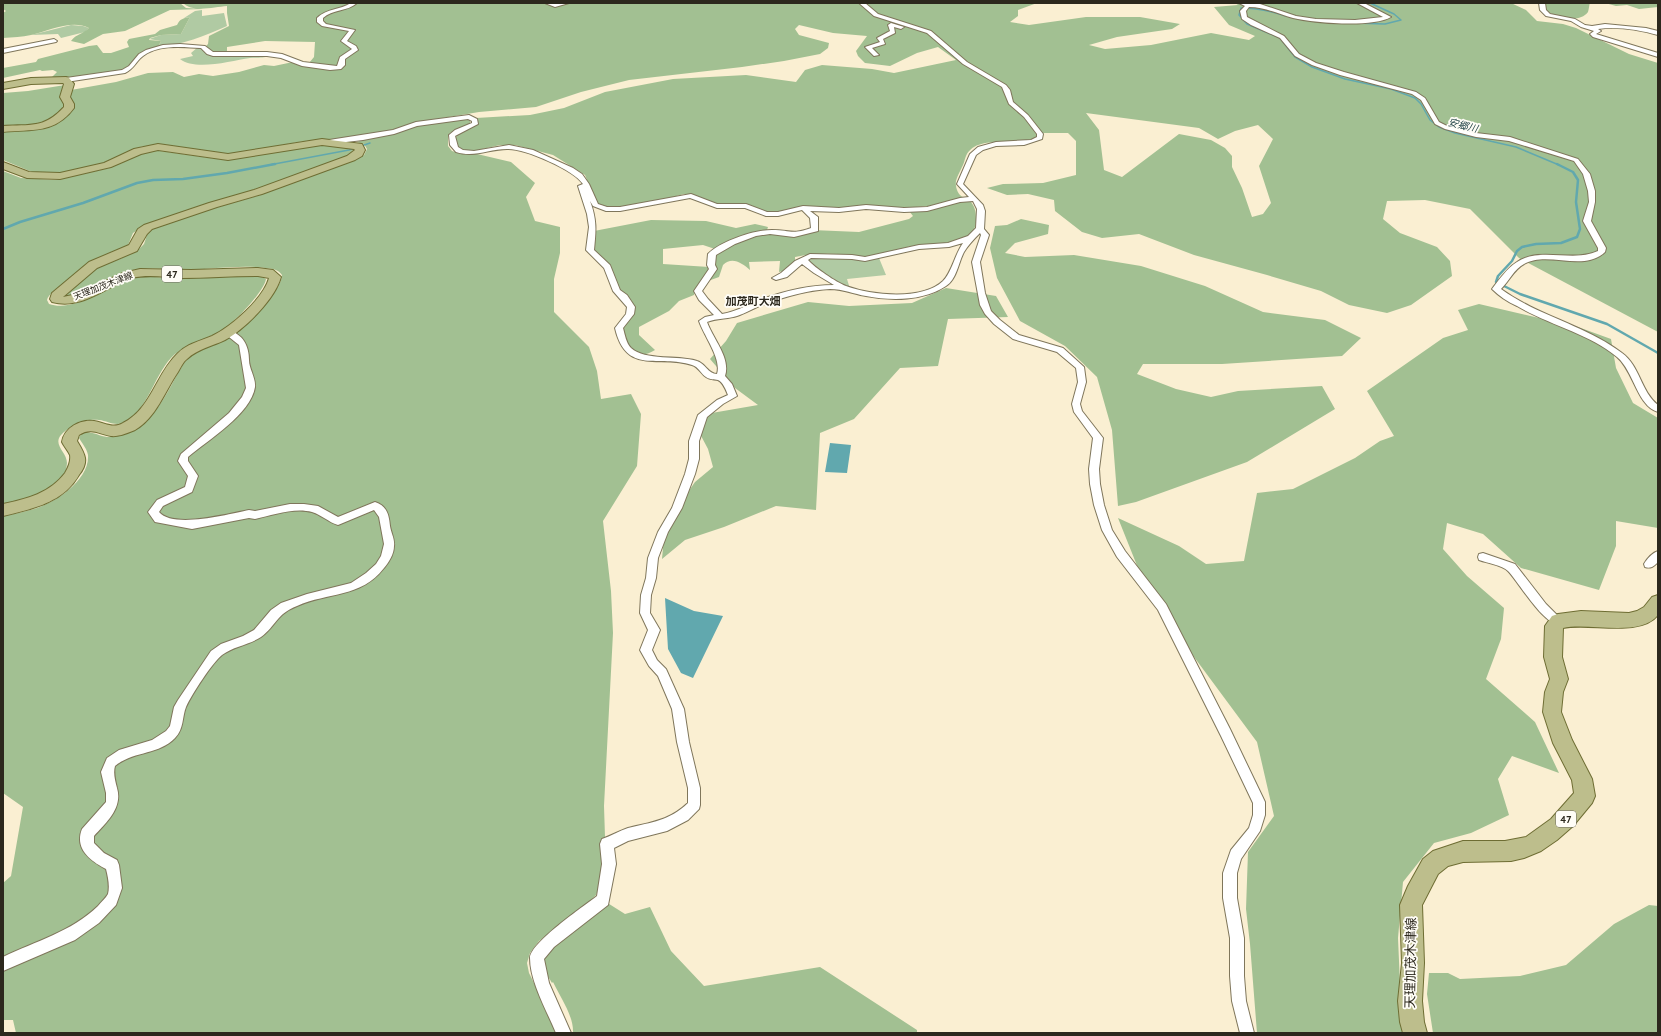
<svg xmlns="http://www.w3.org/2000/svg" width="1661" height="1036" font-family="'PT Sans','Noto Sans JP',sans-serif">
	<rect width="100%" height="100%" fill="#faefd2"/>
	<!-- green -->
	<path fill="#b0caa3" d="M202 10V16L224 13 227 26C204 36 183 45 158 47L161 41 149 39 161 35 181 34 190 17 184 18 195 11Z
		M71 25 83 26 89 28 85 32 61 38 58 34 31 35Z
		M198 47 202 48 206 52 271 55C263 59 258 57 250 58 231 61 195 71 180 59L193 56 191 53Z
		M808 257 848 258 863 260 879 258 886 275 847 279 850 289 839 286 833 278 825 275 806 261Z"/>
	<!-- forest -->
	<path fill="#a2c092" fill-rule="evenodd" d="M3 3H180L186 8 203 9 170 10 125 31 103 34 84 44 71 41C76 34 83 34 89 28 72 19 48 31 31 35 22 37 13 37 3 38V13L6 11 3 9Z
		M183 3H352C342 9 331 9 321 15L318 23 350 29 342 42 353 48V50L342 56 339 67 309 63 314 57 315 42 265 41 227 47V54L214 53 205 47 208 44 209 36 229 26 227 13V6C214 7 193 13 183 3Z
		M355 3H545L555 6 568 3H1037L1018 10V16L1010 22 1029 25 1086 17H1140L1180 24 1172 29 1117 37 1089 45 1105 49 1151 45 1211 33 1249 40 1255 36 1229 25 1214 7 1238 5 1235 3H1511L1526 10 1537 21 1563 24 1576 28 1629 54 1658 63V332L1519 258 1470 209 1425 200 1387 201 1383 219 1400 233 1437 247 1450 261 1452 276 1411 305 1387 313 1349 305 1321 291 1267 275 1194 255 1139 234 1102 238 1082 232 1055 211 1054 200 1028 194 1007 195 987 188 1003 184 1043 183 1076 175V141L1068 133H1036V137C1018 149 977 132 966 156 965 158 964 164 962 167 960 172 957 176 956 181 955 187 958 195 963 197L929 206 904 208 866 205 837 208 806 207 769 213 762 212 753 206 743 204 715 203 691 195 684 194 654 202 625 207 611 208 596 203 585 175 553 155 515 145H500L474 151H465L458 148 455 141 457 133 477 124 478 122 476 118 530 115 564 108 605 92 673 79 746 75 796 82 805 70 822 65 872 69 894 73 956 60 938 47 917 53 890 66 865 63 858 56 856 51 867 36 833 33 799 25 795 29 799 35 829 43 828 48 820 54 784 61 742 67 629 80 581 92 536 107 479 112 413 123 385 133 332 140 305 141 230 154 161 144 140 147 105 163 63 173 32 172 3 160V130L39 129 48 127 68 114 69 98 71 90 116 82 148 73 173 72 184 77 199 74 213 76 239 72 264 65 274 66 293 62 339 68 344 59 355 51 346 42 353 29 329 25 321 22 324 15ZM1086 113 1199 128 1218 139 1235 131 1258 125 1273 139 1259 166 1271 203 1263 214 1252 217 1242 188 1232 167V156L1225 148 1211 140 1179 134 1122 177 1104 170 1099 130Z
		M1542 3H1590C1589 5 1589 9 1588 12 1579 24 1557 17 1546 11V8Z
		M1605 3H1658V7L1639 9 1627 5 1616 6Z
		M190 17 181 34 161 35 150 38 149 40 161 41 158 47C145 51 138 62 128 69 118 75 63 79 50 79L57 72 53 70 42 71 40 70 3 78V68L36 62 38 59 89 46 97 45 103 53H111L129 47 127 42 129 39 155 34 160 30 177 25C180 19 183 18 190 17Z
		M65 85V108L44 125 3 128V93L28 91Z
		M467 119 470 121V124L450 133 448 137V146L452 151 462 154H477L511 162 535 183 526 197 535 221 560 227V253L554 279V312L589 347 597 371 601 399 631 394 641 414 637 466 603 521 611 591 613 633 604 806 605 837 601 846V883L596 895 582 909 539 941 530 953 527 963 529 973 559 1033H16L13 1020H3V883L11 876 23 807 3 793V516C13 514 24 512 34 509 55 503 90 480 88 455 87 449 82 443 79 438L81 434C89 429 98 436 107 437 120 437 133 430 143 423 159 411 169 389 178 373 182 367 185 360 191 356 204 346 221 342 235 333 247 326 282 290 282 275 280 272 277 270 273 269 245 264 215 269 187 270 164 270 142 265 121 274 108 280 76 299 64 295L99 266 120 259 139 249 144 244 148 232 152 229 215 208 260 195 354 160 364 155 367 149 364 144 356 142 419 125Z
		M320 145 352 148 354 152 351 155 255 190 149 223 133 233 128 245C113 254 50 286 47 300L49 304C75 313 109 285 132 278 143 275 165 278 178 278 203 278 229 276 254 276L262 277 266 279C264 292 233 324 221 331 206 339 188 344 175 354 155 371 149 409 125 422 116 427 108 421 99 420 90 419 80 422 73 426 44 442 67 449 67 463 66 492 25 499 3 504V171L21 178 57 180 109 168 137 154 154 150 225 160Z
		M962 201 971 202C975 207 976 212 976 219 978 247 932 243 913 246 897 248 881 257 865 257 860 257 855 255 850 255 832 253 813 253 795 257V262L787 270 779 272 780 261 749 262 750 270C742 263 732 256 723 265L719 277 708 281 715 262V255L719 251 751 236 770 234 790 236 812 230 859 232 909 219 913 216 909 211Z
		M1021 219 1049 225 1048 234 1015 243 1005 253 1025 257 1074 255 1141 266 1205 286 1263 312 1325 320 1361 338 1342 356 1222 364H1143L1137 374 1176 389 1211 397 1238 391 1322 386 1335 409 1247 462 1136 502 1118 506 1112 430 1097 377 1065 346 1020 321 997 278 990 248 995 226 1007 225Z
		M651 220 706 221 736 228 755 224 768 227 767 230C749 231 731 240 715 249L703 245 663 249V264L709 267C706 278 694 285 694 295L679 301 669 311 639 327V335L655 350C634 363 629 346 621 329L635 307 631 300 619 290 611 267 596 253 593 247 594 231Z
		M946 288 996 296 1008 317 948 319 938 366 900 368 854 419 820 433 816 510 776 506 724 527 685 540 662 559 665 525 695 482 713 467 708 449 699 432 706 414 758 405 735 388 710 359 726 341 737 323 808 302 849 306 912 303Z
		M1479 304 1578 327 1611 339 1616 368 1633 403 1658 418V528L1616 521V546L1599 590 1521 568 1483 534 1447 523 1443 549 1467 576 1504 608 1501 639 1486 679 1535 722 1559 773 1512 756 1498 779 1509 815 1471 833 1434 843 1403 882 1398 938 1401 1007 1411 1033H1257L1250 944 1246 909 1248 852 1274 816 1257 742 1180 638 1138 568 1118 518 1179 546 1206 564 1244 561 1257 493 1293 489 1355 458 1380 441 1394 436 1367 391 1443 338 1468 330 1458 310Z
		M606 902 625 914 650 907 671 951 704 986 820 967 917 1030V1033H573C574 1016 560 997 553 982L552 983C544 969 537 964 548 950Z
		M1649 905 1658 906V1033H1433L1427 994 1429 973H1448L1460 979 1520 976 1566 965 1614 924Z"/>
	<!-- water -->
	<path fill="#61a8ae" d="M830 443 851 445 847 473 825 472Z
		M665 598 694 611 723 616 693 678 681 673 668 649Z"/>
	<g fill="none" stroke-linecap="round" stroke-linejoin="round">
		<!-- stream-far1 -->
		<path stroke="#61a8ae" stroke-width="1.5" d="M1286 16C1271 11 1257 8 1241 8L1239 15 1247 24 1280 38 1295 57 1312 67 1345 79 1391 89 1415 98 1421 104 1430 120 1439 127 1455 133 1516 147 1559 165
			M1353 23 1385 24 1401 20 1394 14 1370 3
			M269 165 349 150 370 143"/>
		<!-- stream -->
		<path stroke="#61a8ae" stroke-width="2.5" d="M1557 164 1573 172 1578 180 1576 202 1580 229 1577 237 1561 243 1536 244 1522 247 1517 251 1512 261 1498 276 1496 282 1520 294 1607 324 1658 353
			M3 229 20 222 83 203 137 183 153 180 183 179 227 173 275 164"/>
		<!-- street casing -->
		<g stroke="#7f765b" stroke-width="2">
			<path id="street" d="M351 3H357C347 12 332 9 323 18V21L326 24 355 30 347 41 356 46 358 50 345 59V65L341 69 330 70 302 66 281 58 267 56H213L207 54 201 48C183 47 159 44 143 56 136 61 134 69 125 73L66 82 63 80 66 78 122 70 129 66 139 54 146 50 163 45 180 44 205 46 213 52H267L282 54 303 62 337 66 340 57 352 49 341 41 349 31 322 26 317 22V18C327 8 340 10 351 3Z
				M545 3H569L555 7Z
				M859 3H865L878 14 931 31 967 62 1006 85 1010 90 1013 102 1028 115 1043 134 1042 139 1024 145 996 146 983 150 976 155 963 184 983 205 985 211 984 229 989 235 980 262 985 293 991 311 1000 320 1019 335 1063 348 1084 367 1086 382 1080 404 1082 411 1103 438 1099 469 1100 484 1104 505 1112 530 1125 551 1166 604 1230 729 1265 802V815L1260 831 1241 859 1237 873V898L1244 938V976L1246 1001 1254 1033H1240L1232 1001 1230 976V938L1223 898V873L1231 850 1249 828 1253 815V803L1221 736 1158 610 1117 557 1102 530 1094 505 1090 484 1089 469 1093 438 1074 412 1072 404 1078 382 1076 368 1057 352 1013 339 994 324 985 314 980 305 972 262 981 235 980 233C974 239 968 245 964 252 958 263 957 279 946 286 924 301 891 301 866 296 854 294 843 289 830 289 807 290 784 297 762 305 754 308 746 313 737 316 727 319 717 318 707 322 713 339 731 358 725 376L732 384 737 396 723 404 707 417 699 441V459L695 474 682 508 668 532 658 558 656 578 651 595 650 613 660 630 652 650 657 660 666 669 684 709 689 742 700 788V805L699 809 688 820 667 831 628 841 614 848 616 864 608 905 554 947 544 959 549 983 571 1033H556C547 1011 530 982 530 958 530 943 584 906 597 896L602 864 600 844 602 839C611 836 619 831 628 828 652 822 669 821 688 803V788L677 742 672 709 658 676 649 666 640 650 648 630 640 613 641 595 646 578 648 558 658 532 672 508 685 474 689 459V441L698 415 717 400 728 395C726 390 723 382 718 380 714 379 710 380 706 377 701 374 699 367 692 365 659 354 626 376 615 328L626 314 627 307 613 291 604 268 586 250 589 227 587 214 578 186 583 184C574 170 524 148 507 149 489 149 474 158 456 152L450 145 449 135 455 130 472 123V121L468 119 417 126 394 134 363 140 329 144 326 142 329 140 393 130 416 122 469 115 477 119 478 124 455 136 458 147 463 150 474 151 509 145 533 150 573 168 582 174 589 184 598 204 607 207H620L691 194 717 204H746L767 212H778L803 206 839 208 866 205 904 208 927 207 960 198 969 197 957 184 970 154 978 147 996 142 1031 140 1037 137V134L1024 117 1009 104 1002 87 963 64 927 33 874 16ZM690 198 717 208H745L766 216H778L802 210 810 218 811 228C792 235 790 230 772 230 754 230 721 241 708 254L707 265 709 269 694 291 699 300 714 315 705 317 699 321C704 336 722 359 717 374 708 374 705 363 697 361 679 355 645 361 631 348 626 343 625 335 623 328L634 314 635 307 627 295 620 290 610 265 594 250C596 230 597 220 590 201L593 206 606 211H620ZM973 201 977 209 976 228 968 236 948 243 919 245 865 257 852 255 810 254 795 261 781 273 772 278 776 280 787 277 802 264 814 273 834 285C808 285 781 292 757 301 745 306 735 312 722 314L708 299 702 291 717 269 715 265 716 255 735 244 756 236 770 234 794 237 818 231V217L810 211 839 212 866 209 904 212 927 211 960 202ZM963 243C955 254 952 272 943 281 922 301 871 295 846 286 836 282 815 268 808 260L811 258 852 259 865 261 919 249 949 247Z
				M1239 3 1260 4 1296 16 1316 19 1355 20 1383 17 1357 3H1364L1391 17C1373 28 1314 23 1293 18 1278 14 1265 7 1249 7L1246 11 1247 17 1284 36 1299 54 1316 63 1344 72 1416 92 1425 98 1439 122 1449 127 1476 133 1510 137 1578 159 1590 174 1595 191V202L1591 221 1606 248 1605 252C1583 273 1548 250 1524 264 1514 269 1509 281 1501 289 1538 316 1585 325 1622 353 1640 366 1641 392 1658 405V412C1637 406 1634 371 1617 357 1588 333 1549 325 1517 306 1508 302 1499 296 1492 289 1499 280 1507 268 1517 262 1541 246 1572 263 1598 251V248L1583 221 1589 202 1588 191 1583 174 1574 161 1509 141 1476 137 1445 129 1435 124 1421 100 1412 94 1340 75 1312 65 1295 56 1280 38 1251 25 1242 19 1240 11 1245 6Z
				M1539 3H1545L1546 10 1550 14 1575 19 1585 25 1592 26 1605 24 1646 28 1658 31V35C1640 30 1616 26 1598 29L1601 31 1596 34 1658 53V57L1593 37 1590 34 1594 31 1581 27 1571 21 1546 16 1540 10Z
				M891 23 904 27 901 29 894 27 895 33 883 39 885 44 872 48 879 55 874 56 865 47 880 42 877 38 890 31 888 25Z
				M54 39 57 41 56 42 3 53V49Z
				M228 330C243 334 249 346 249 360 249 369 256 378 255 387 251 414 208 440 188 457V461L198 476 192 492 163 506 159 512C173 529 229 514 249 510L255 511 290 504H304L318 506 338 517 375 502C387 506 389 515 390 526 391 533 395 539 394 546 394 554 389 562 384 568 361 598 328 592 297 606 276 614 276 626 261 637 249 645 234 646 222 655 212 663 192 694 186 707 182 717 184 729 175 738 159 755 133 751 115 766 113 773 115 780 117 788 123 808 106 823 94 836V843L104 853 117 860 119 865 122 888 116 905 99 923 75 940 3 971V957C36 941 71 932 98 906 101 902 106 898 108 894 110 886 108 877 106 869 91 861 74 849 82 829L106 802V793L101 772 107 758 119 750 152 740 166 731 170 726 174 707 178 700 211 651 221 644 243 636 254 630 271 610 281 603 307 594 351 583 366 573 376 564 381 556 384 544 379 517 374 510 338 525C328 522 322 515 312 512 295 507 272 515 255 519L249 518 192 529 155 522 148 512 157 500 185 487 188 476 178 461 181 454 229 413 242 397 246 388 239 345 224 333Z
				M1658 551V562C1654 566 1651 569 1645 567L1644 564C1647 559 1652 553 1658 551Z
				M1483 553 1515 564 1546 604 1563 621 1562 624C1546 630 1519 582 1508 571 1502 565 1487 563 1479 560L1478 557 1479 554Z"/>
		</g>
		<!-- primary casing -->
		<g stroke="#6e6d33" stroke-width="2">
			<path id="primary" d="M66 77 69 78 74 84 70 97 74 104V108C55 134 32 129 3 132V126C30 124 44 129 64 107V104L60 97 64 84 63 83 31 84 3 89V83L31 78Z
				M322 139 362 144 365 150 362 156 355 160 262 194 217 207 152 229 147 234 137 251 97 268 63 297 77 294 123 273 140 269 191 270 258 268 273 270 281 277C275 299 245 329 225 340 213 346 197 349 187 359 183 362 181 367 178 372 165 391 156 418 135 430 128 433 118 437 111 436 99 434 91 427 79 435L77 441C80 446 84 452 85 458 86 464 83 470 79 475 63 503 32 509 3 516V504C27 499 50 493 65 473 68 468 71 461 70 455 68 451 64 446 62 442 64 428 80 419 94 421 105 423 113 429 123 423 151 409 156 374 177 354 186 344 200 341 212 336 231 327 263 299 269 278L258 276C232 276 207 278 181 278 165 277 147 274 132 278 104 287 83 310 52 302L50 299 52 293 89 262 129 245 138 229 144 225 209 203 254 190 347 156 355 150 354 149 322 145 228 160 158 150 141 154 111 167 60 179 27 178 3 169V162L29 172 60 173 104 163 134 149 158 144 228 154Z
				M1658 595V615C1640 638 1589 622 1563 628L1562 657 1568 679 1563 692 1561 712 1572 740 1592 779 1595 796 1592 803 1573 826 1557 840 1541 851 1524 858 1511 861 1463 862 1448 866 1438 874 1422 905 1424 963 1422 1001 1424 1022 1427 1033H1403L1400 1022 1398 1001 1402 963 1400 905 1408 886 1423 859 1433 851 1463 841H1505L1526 837 1551 819 1574 793 1572 780 1553 743 1543 712 1545 692 1550 679 1544 657 1545 626 1552 616 1558 614 1581 611 1629 613 1637 611 1644 607 1652 597Z"/>
		</g>
		<!-- street -->
		<use href="#street" fill="#fff" fill-rule="evenodd"/>
		<!-- primary -->
		<use href="#primary" fill="#bdbe8c" fill-rule="evenodd"/>
	</g>
	<g text-anchor="middle" stroke-width="3.5" stroke-linejoin="round" paint-order="stroke">
		<!-- far-street labels -->
		<g font-size="9" fill="#2c281d" stroke="#fffdf7">
			<text transform="translate(103 286) rotate(-21)" y="3">天理加茂木津線</text>
		</g>
		<!-- far-water labels -->
		<g font-size="10" font-style="italic" fill="#1b3e41" stroke="#fffdf7">
			<text transform="translate(1463 125) rotate(14)" y="4">安郷川</text>
		</g>
		<!-- shield labels -->
		<g fill="#fffdf7" stroke="#6b685e" stroke-width="1">
			<rect x="162" y="266" width="20" height="16" rx="3"/>
			<rect x="1556" y="811" width="20" height="16" rx="3"/>
		</g>
		<g font-size="10" font-weight="bold" fill="#2c281d">
			<text x="172" y="278">47</text>
			<text x="1566" y="823">47</text>
		</g>
		<!-- far-quarter labels -->
		<g font-size="11" font-weight="bold" fill="#2c281d" stroke="#fffdf7">
			<text x="753" y="305">加茂町大畑</text>
		</g>
		<!-- near-street labels -->
		<g font-size="13" fill="#2c281d" stroke="#fffdf7">
			<text transform="translate(1410 963) rotate(-89)" y="5">天理加茂木津線</text>
		</g>
	</g>
	<!-- border -->
	<rect width="1661" height="1036" fill="none" stroke="#2c281d" stroke-width="8"/>
</svg>
